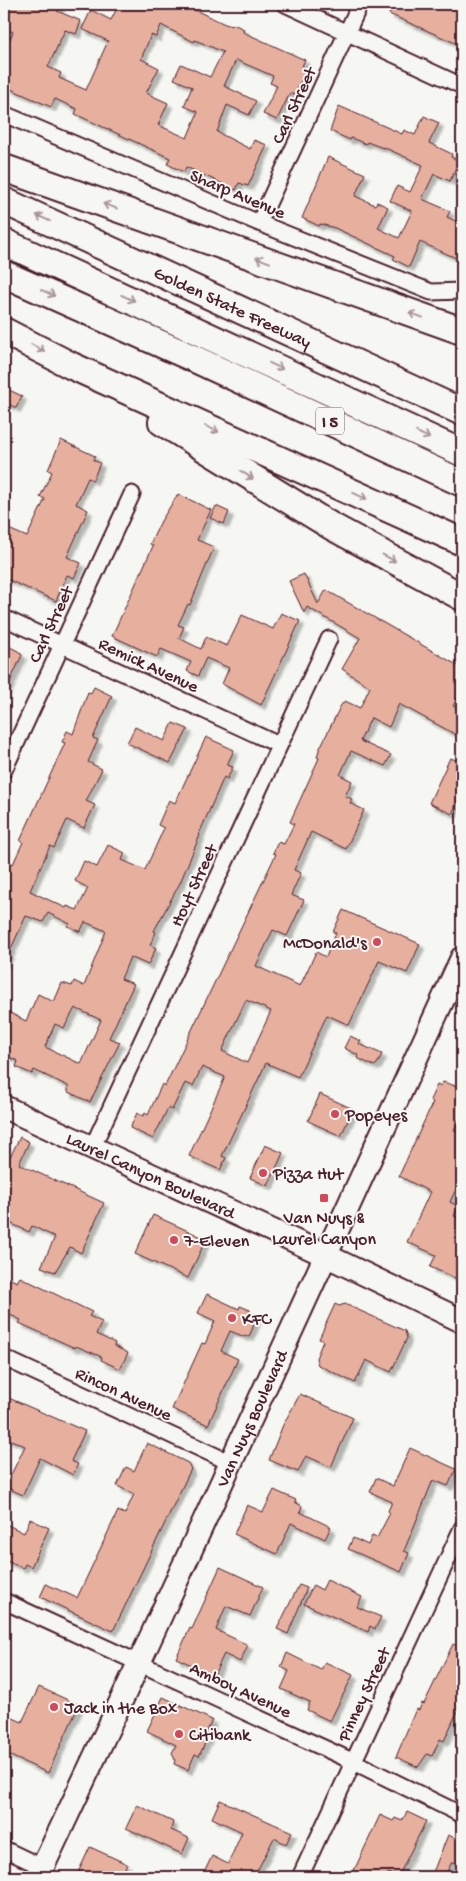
<svg xmlns="http://www.w3.org/2000/svg" width="466" height="1881" font-family="'Gochi Hand',sans-serif">
	<defs>
		<filter id="shadow"><feDropShadow dx="4.5" dy="4.5" stdDeviation="1" flood-color="#0004"/></filter>
	</defs>
	<rect width="100%" height="100%" fill="#f6f6f2"/>
	<filter id="ink" filterUnits="userSpaceOnUse"><feTurbulence type="fractalNoise" baseFrequency=".02" numOctaves="2"/><feDisplacementMap in="SourceGraphic" scale="10" xChannelSelector="R" yChannelSelector="G"/><feConvolveMatrix kernelMatrix="1 2 1 2 8 2 1 2 1" color-interpolation-filters="sRGB"/></filter>
	<g filter="url(#ink)">
		<!-- building -->
		<path fill="#e7af9e" stroke="#4a1f2b" fill-rule="evenodd" filter="url(#shadow)" d="M4 4H61L57 11 81 21 76 34 65 30 48 67 61 73 59 78 86 90 108 41 82 29 91 10 111 20 119 4H182L225 24 232 26 233 24 244 29 243 32 305 60 302 66 307 69 294 95 290 93 277 120 263 114 277 86 270 83 273 76 236 60 224 86 256 101 249 115 227 105 217 132 250 149 254 140 267 145 248 186 239 183 236 190 186 167 184 172 167 164 170 158 75 114 77 109 55 99 51 107 4 86V53L13 32 4 28ZM161 25 194 42 195 40 223 52 210 77 181 64 174 79 192 87 184 106 198 112 187 138 158 125 168 103 146 93 159 68 141 59 151 35 156 37Z
			M394 4H462V46L389 14Z
			M339 106 402 134 404 130 415 135 424 116 439 123 429 143 452 154 451 157 459 161 450 181 434 174 422 199 450 211 447 217 462 224V244L456 258 420 242 409 267 393 259 395 256 335 228 320 224 319 226 302 218 328 157 365 174 355 196 375 205 377 202 388 207 378 228 399 238 412 211 390 201 397 186 410 192 423 165 383 147V148L367 142 366 144 351 138 350 140 330 131Z
			M9 390 22 396 16 408 4 402Z
			M61 440 95 456 93 460 100 463 93 480 88 478 76 504 88 510 67 557 81 563 74 578 67 575 56 601 4 578V527L27 537 45 499 40 497 52 472 48 470Z
			M178 494 211 510 197 540 214 547 190 605 188 604 178 625 184 627 179 638 201 649 206 637 227 646 242 615 273 629 281 613 300 621 261 705 222 684 229 668 206 658 198 676 187 671 191 662 161 649 157 657 112 636 153 546 150 544 161 521Z
			M216 506 229 512 224 524 210 518Z
			M304 574 318 604 326 590 462 668V689L453 706 462 710V738L399 704 389 727 371 718 360 741 391 755 385 766 351 751 340 775 352 781 345 796 352 799 350 803 364 810 346 849 311 832 294 870 301 873 291 895 304 900 287 936 273 930 256 966 300 986 316 952 326 957 336 933 333 932 343 910 420 944 407 973 379 961 349 1025 327 1015 298 1077 266 1063 222 1156 226 1158 220 1170 189 1156 225 1077 202 1067 193 1086 185 1083 172 1110 168 1108 153 1139 130 1128 137 1113 143 1116 145 1113 148 1115 162 1084 165 1086 276 854 273 853 278 842 284 844 294 824 290 822 319 758 317 757 319 750 341 705 345 701 360 708 370 687 342 669 360 638 307 607 304 613 289 581ZM246 1000 271 1011 247 1063 222 1051Z
			M4 644 18 651 22 655 4 695Z
			M94 687 112 696 93 738 98 740 88 762 102 769 86 801 95 805 84 828 67 820 54 848 50 846 30 891 66 908 67 906 77 910 88 888 75 881 84 861 97 867 108 845 125 853 122 860 145 870 164 828 158 825 169 800 175 803 206 737 234 750 227 765 233 767 227 779 224 777 199 834 200 835 180 883 154 931 156 932 150 945 156 948 148 965 130 957 121 979 134 984 109 1038 120 1042 90 1102 68 1092V1086L34 1070 32 1074 16 1067 18 1061 4 1055V1010L26 1021 38 994 54 1002 62 983 72 986 74 981 84 986 106 931 85 922 80 932 68 926 70 924 48 913 43 922 26 916 4 964V871L8 861 13 864 23 842 20 841 65 743 62 742 67 731 73 734 88 692 91 693ZM75 1008 101 1020 81 1064 45 1047 55 1024 64 1028Z
			M173 723 188 729 170 763 127 743 135 727 164 741Z
			M450 758 462 762V799L459 798 452 814 429 803Z
			M350 1036 361 1041 359 1044 382 1054 377 1064 374 1066 357 1058 358 1055 344 1048Z
			M443 1082 462 1088V1112L454 1130 462 1133V1176L450 1202 458 1206 454 1216 462 1220V1281L430 1267 436 1255 407 1242 430 1192 399 1176 433 1102 430 1100 437 1085 440 1086Z
			M320 1094 353 1109 341 1136 308 1121Z
			M20 1137 29 1142 19 1164 21 1165 104 1203 81 1253 70 1247 55 1272 41 1267 55 1237 32 1226 29 1232 4 1220V1156L9 1159Z
			M265 1145 283 1153 268 1186 250 1178Z
			M153 1215 206 1239 188 1278 135 1254Z
			M4 1276 17 1282 20 1277 92 1312 89 1316 102 1322 96 1334 115 1343 114 1346 128 1353 120 1369 101 1360 102 1357 76 1346 75 1348 19 1323 21 1320 4 1312Z
			M207 1294 239 1309 240 1306 250 1310 249 1314 257 1317 249 1337 245 1335V1337L230 1331 221 1351 238 1359 208 1425 172 1409 202 1343 205 1344 215 1321 198 1313Z
			M335 1304 339 1306 345 1304 405 1331 407 1338 391 1372 366 1360 355 1383 318 1365 316 1358 323 1341 319 1339Z
			M300 1394 353 1418 331 1467 306 1456 298 1472 269 1460 283 1425Z
			M4 1396 85 1431 71 1461 78 1464 73 1475 40 1458 23 1495 5 1487 25 1446 4 1437Z
			M147 1443 188 1463 191 1469 113 1631 40 1597 46 1584 77 1598 118 1511 125 1514 134 1494 117 1486 126 1467 134 1471Z
			M410 1448 456 1469 448 1486 433 1480 404 1551 409 1553 401 1572 348 1549 353 1538 368 1545 372 1536 377 1538 390 1513 388 1511 392 1502 370 1492 376 1478 393 1486Z
			M274 1490 296 1500 295 1502 302 1506 300 1512 331 1527 325 1539 291 1523 277 1554 234 1534 247 1505 263 1512Z
			M30 1519 49 1528 31 1567 25 1564 23 1568 4 1560V1523L24 1533Z
			M220 1567 263 1587 250 1616 226 1606 216 1630 248 1645 240 1662 224 1654 214 1675 176 1658 190 1628 192 1629Z
			M327 1580 362 1597 357 1607 381 1617 375 1629 370 1626 368 1632 304 1604 313 1585 322 1590Z
			M299 1585 307 1588 288 1634 277 1629Z
			M453 1644 462 1648V1671L458 1681 462 1683V1714L457 1712 444 1741 440 1739 432 1756 427 1754 418 1767 396 1757 416 1709 419 1710 422 1703 424 1704Z
			M287 1653 321 1670 325 1662 353 1675 330 1721 307 1710 310 1702 281 1689 289 1671 281 1667Z
			M39 1687 79 1705 48 1773 4 1753V1714L22 1722Z
			M163 1697 212 1720 205 1736 208 1737 199 1756 195 1754 188 1770 174 1764 175 1760 172 1753 176 1745 147 1731Z
			M220 1800 292 1832 286 1844 274 1838 254 1877H202L212 1856 228 1864 242 1832 212 1818Z
			M137 1805 173 1822 171 1830 189 1838 182 1854 126 1828Z
			M407 1812 426 1821 398 1877 388 1873 387 1877H351L380 1815 393 1821 395 1818 402 1821Z
			M448 1835 462 1841V1852L457 1864 452 1862 444 1877H431Z
			M90 1847 127 1864 121 1877H76Z"/>
		<g fill="none" stroke-linecap="round" stroke-linejoin="round">
			<!-- minor casing -->
			<g stroke="#4a1f2b" stroke-width="19">
				<path id="minor" d="M285 4 462 86
					M4 114 259 223 431 292 462 291
					M259 223 360 4
					M4 618 279 745
					M4 770 132 494
					M92 1148 329 639
					M4 1358 229 1462
					M4 1601 352 1761 462 1815
					M4 1849 42 1867
					M300 1877 462 1528"/>
			</g>
			<!-- primary casing -->
			<g stroke="#4a1f2b" stroke-width="26">
				<g id="primary">
					<path id="s1" d="M4 1107 325 1255 462 1321"/>
					<path id="s2" d="M38 1877 139 1663 462 958"/>
				</g>
			</g>
			<!-- motorway casing -->
			<g stroke="#4a1f2b" stroke-width="30">
				<g id="motorway">
					<path d="M4 168 462 331"/>
					<path id="s3" d="M4 201 462 412"/>
					<path d="M4 242 462 453"/>
					<path d="M4 274 197 360 462 483"/>
					<path d="M4 331 72 366 462 542"/>
					<path d="M162 422 331 526 462 597"/>
				</g>
			</g>
			<!-- minor -->
			<use href="#minor" stroke="#f6f6f2" stroke-width="15"/>
			<!-- primary -->
			<use href="#primary" stroke="#f6f6f2" stroke-width="22"/>
			<!-- motorway -->
			<use href="#motorway" stroke="#f6f6f2" stroke-width="26"/>
		</g>
		<!-- one-way arrows -->
		<defs><path id="oneway-shaft" d="M-6 0H5M1.5-3L5.5 0L1.5 3" fill="none" stroke-width="1.6" stroke-linecap="round" stroke-linejoin="round" transform="scale(1.25)"/></defs>
		<g stroke="#a99598">
			<use href="#oneway-shaft" transform="translate(110 206) rotate(-160)"/>
			<use href="#oneway-shaft" transform="translate(43 218) rotate(-155)"/>
			<use href="#oneway-shaft" transform="translate(263 260) rotate(-160)"/>
			<use href="#oneway-shaft" transform="translate(48 293) rotate(24)"/>
			<use href="#oneway-shaft" transform="translate(128 298) rotate(24)"/>
			<use href="#oneway-shaft" transform="translate(416 315) rotate(-160)"/>
			<use href="#oneway-shaft" transform="translate(38 348) rotate(28)"/>
			<use href="#oneway-shaft" transform="translate(276 366) rotate(25)"/>
			<use href="#oneway-shaft" transform="translate(212 429) rotate(24)"/>
			<use href="#oneway-shaft" transform="translate(423 435) rotate(25)"/>
			<use href="#oneway-shaft" transform="translate(247 475) rotate(32)"/>
			<use href="#oneway-shaft" transform="translate(360 496) rotate(24)"/>
			<use href="#oneway-shaft" transform="translate(389 558) rotate(28)"/>
		</g>
	</g>
	<!-- markers -->
	<g fill="#d1495b" stroke="#f6f6f2" stroke-width="2">
		<circle cx="377" cy="942" r="5"/>
		<circle cx="335" cy="1114" r="5"/>
		<circle cx="263" cy="1173" r="5"/>
		<rect x="319" y="1193" width="10" height="10" rx="2.5"/>
		<circle cx="174" cy="1240" r="5"/>
		<circle cx="232" cy="1318" r="5"/>
		<circle cx="54" cy="1707" r="5"/>
		<circle cx="179" cy="1734" r="5"/>
	</g>
	<g text-anchor="middle" stroke-width="4" stroke-linejoin="round" paint-order="stroke">
		<!-- shield labels -->
		<rect fill="#f6f6f2" stroke="#7e6067" stroke-width="1" x="316" y="407.5" width="28" height="27" rx="4"/>
		<g font-size="16" font-weight="bold" fill="#4a1f2b">
			<text x="330" y="427">I 5</text>
		</g>
		<!-- street labels -->
		<g font-size="18" fill="#4a1f2b" stroke="#f6f6f2">
			<text transform="translate(293 105) rotate(-65)" y="6">Carl Street</text>
			<text transform="translate(238 193) rotate(23)" y="6">Sharp Avenue</text>
			<text dy="6" stroke="none"><textPath href="#s3" startOffset="252">Golden State Freeway</textPath></text>
			<text transform="translate(50 624) rotate(-65)" y="6">Carl Street</text>
			<text transform="translate(149 664) rotate(25)" y="6">Remick Avenue</text>
			<text transform="translate(193 885) rotate(-65)" y="6">Hoyt Street</text>
			<text dy="6" stroke="none"><textPath href="#s1" startOffset="162">Laurel Canyon Boulevard</textPath></text>
			<text transform="translate(124 1393) rotate(25)" y="6">Rincon Avenue</text>
			<text dy="6" stroke="none"><textPath href="#s2" startOffset="506">Van Nuys Boulevard</textPath></text>
			<text transform="translate(241 1689) rotate(25)" y="6">Amboy Avenue</text>
			<text transform="translate(363 1694) rotate(-65)" y="6">Pinney Street</text>
		</g>
		<!-- poi labels -->
		<g font-size="18" fill="#4a1f2b" stroke="#f6f6f2" text-anchor="start">
			<text x="367" y="948" text-anchor="end">McDonald's</text>
			<text x="345" y="1120">Popeyes</text>
			<text x="273" y="1179">Pizza Hut</text>
			<text x="324" y="1223" text-anchor="middle">Van Nuys &amp;<tspan x="324" dy="21">Laurel Canyon</tspan></text>
			<text x="184" y="1246">7-Eleven</text>
			<text x="242" y="1324">KFC</text>
			<text x="64" y="1713">Jack in the Box</text>
			<text x="189" y="1740">Citibank</text>
		</g>
	</g>
	<!-- margin -->
	<rect width="466" height="1881" fill="none" stroke="#f6f6f2" stroke-width="20"/>
	<rect x="10" y="10" width="446" height="1861" fill="none" stroke="#4a1f2b" stroke-width="2" filter="url(#ink)"/>
</svg>
